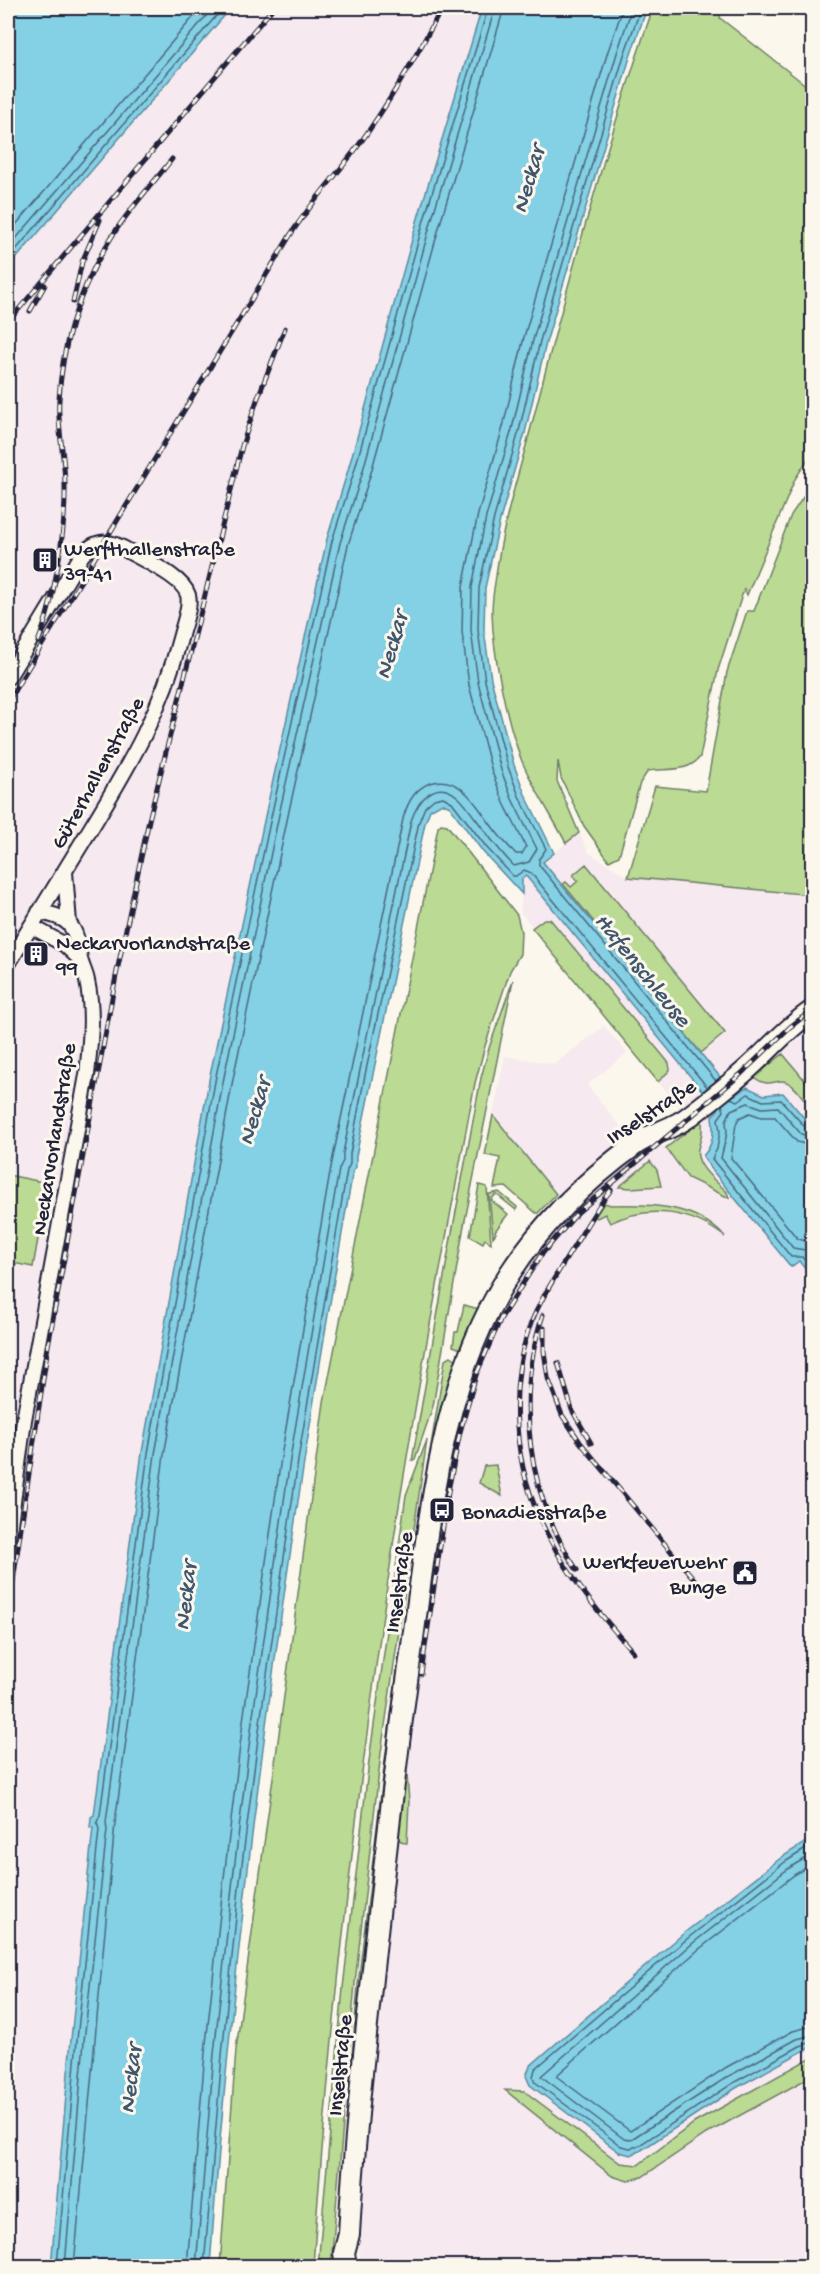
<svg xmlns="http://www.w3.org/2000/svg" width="820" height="2274" font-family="'Gochi Hand',sans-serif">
	<rect width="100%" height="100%" fill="#fbf7ec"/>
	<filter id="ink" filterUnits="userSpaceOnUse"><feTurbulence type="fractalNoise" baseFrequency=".0167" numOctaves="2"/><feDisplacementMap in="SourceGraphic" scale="12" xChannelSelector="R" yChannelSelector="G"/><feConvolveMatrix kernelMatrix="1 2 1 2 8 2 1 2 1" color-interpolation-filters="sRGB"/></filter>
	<g filter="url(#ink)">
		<!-- built -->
		<path fill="#f6e9ef" d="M231 8H482L418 218 348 470 327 539 242 925 210 1075 142 1452 127 1574 94 1815 91 1828 93 1826 71 2039 51 2266H8V268Z
			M579 833 589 853 628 877 812 895V1127L783 1093 764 1095 747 1087 736 1096 543 862Z
			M526 876 718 1110 712 1116 714 1130 711 1147 703 1157 712 1170 791 1266 799 1261 812 1278V1838L782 1857 684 1933 530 2066 526 2077 530 2085 619 2152 631 2155 640 2151 736 2088 803 2051 812 2048V2266H361L358 2238 368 2095 410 1719 450 1448 459 1411 496 1317 521 1274 551 1234 570 1212 493 1115 505 1056 555 1064 604 1026 627 1053 587 1085 628 1136 651 1145 665 1147 691 1126 675 1102 521 913 522 878Z"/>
		<!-- green -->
		<path fill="#bbda93" stroke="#6e7e67" stroke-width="1.5" d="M653 8H722L720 18 812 90V453L795 479 747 595 744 589 718 670 700 757C688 773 667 768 648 771L640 783 619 856 609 861 584 826 561 778 558 761 557 781 579 833 566 843C552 816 533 788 521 759 506 718 493 656 492 612 492 600 494 588 496 576 503 517 523 462 537 404 571 271 608 138 653 8Z
			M812 484V895L628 877 655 786 706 791 727 672 747 611H754L791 515Z
			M441 824 447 825 517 915 521 932 520 954 510 971 485 1046 475 1083C447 1232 418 1382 395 1532 359 1776 330 2021 313 2266H220L236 2050 324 1402 438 827Z
			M586 864 725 1033 701 1053 563 884 566 882 571 887 578 881 573 875Z
			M544 919H550L669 1063 670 1070 658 1082 532 928Z
			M513 980 464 1225 433 1406 415 1459 412 1461 448 1254 481 1078 489 1048Z
			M783 1054 812 1089V1110C806 1102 798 1089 790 1084 777 1075 771 1091 754 1077Z
			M493 1115 556 1194 538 1213H536L506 1187 494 1188 500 1158 485 1155Z
			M702 1120C703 1132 701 1138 698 1149 694 1165 717 1182 727 1192L729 1198 688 1178 666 1148Z
			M650 1161 657 1170 661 1186 630 1188 619 1187Z
			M8 1175 48 1183 33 1267 8 1262Z
			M479 1185 487 1187 491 1243 485 1239 483 1243 470 1236Z
			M499 1192 517 1207 516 1210 496 1194 491 1200 508 1214 495 1231 496 1233 493 1237 489 1194Z
			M604 1203 611 1205C652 1204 695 1204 725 1237 692 1211 649 1204 610 1223L605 1214 597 1218 595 1217Z
			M464 1305 479 1309 461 1347 458 1348 453 1346 455 1332H458Z
			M451 1356 457 1360 458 1364 429 1476H426L445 1360Z
			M427 1440 381 1753 355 1983 331 2266H318L343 1988 369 1761 406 1495Z
			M496 1465V1466L502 1496 479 1483 484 1466Z
			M418 1522 422 1523 340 2266H335L358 1984 386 1752Z
			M406 1762 409 1802 407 1843H405L394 1837Z
			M812 2057V2076L706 2134 642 2177 628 2181 612 2176 505 2090 524 2091 620 2163 638 2165 694 2123Z"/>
		<!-- water -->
		<path fill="#84d0e4" stroke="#5d8aa0" stroke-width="1.5" d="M8 8H231L8 268Z
			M482 8H647L630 57 546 343 525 433 500 520 485 588 484 630 491 679 514 765 525 794 554 853 543 862 735 1095 747 1087 764 1095 783 1093 812 1127V1278L799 1261 791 1267 712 1170 703 1156C714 1144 714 1132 712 1116L718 1110 526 876 522 879V894L483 852 450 807 442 803 430 810 425 823 356 1156V1167L353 1171C288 1534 236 1899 210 2266H51L71 2039 93 1827 90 1828 91 1817 94 1815 142 1452 210 1075 267 807 327 539 348 470 418 218Z
			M812 1838V2048L803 2051 736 2088 640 2151 631 2155 619 2152 530 2085 526 2076 530 2066 684 1933 782 1857Z"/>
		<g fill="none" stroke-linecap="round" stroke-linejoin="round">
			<!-- shore -->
			<path stroke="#49687f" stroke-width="1.5" d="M641 8 624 55 540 341 519 431 494 518 479 588 478 630 485 681 508 767 519 796 546 849 539 859V865L716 1081
				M8 234 201 8
				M8 248 213 8
				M8 259 223 8
				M730 1098 738 1101 748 1094 763 1101 781 1100 806 1128 812 1130
				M722 1105 724 1111 718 1119 720 1131 717 1149 712 1159 791 1257H802L812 1269
				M812 1137 801 1134 778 1107 762 1108 748 1103 731 1110 726 1121 727 1133 721 1158 793 1248 805 1250 812 1257
				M812 1146 797 1142 775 1117H761L750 1113 739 1118 736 1124 731 1158 797 1238 812 1244
				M812 1845 785 1862 688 1938 535 2069 533 2077 535 2082 621 2146 630 2148 638 2146 733 2083 800 2046 812 2042
				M812 1854 789 1868 693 1943 541 2076 624 2139 630 2140 729 2076 797 2039 812 2035
				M812 1864 794 1875 698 1950 556 2076 630 2131 725 2068 793 2031 812 2026
				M57 2266 77 2040 99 1830 97 1822 100 1815 148 1453 216 1076 273 808 332 541 354 472 424 220 488 8
				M65 2266 84 2041 107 1830 106 1822 155 1454 224 1077 280 810 340 543 362 474 431 222 495 8
				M74 2266 115 1823 164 1455 233 1079 289 811 348 545 370 476 440 224 504 8
				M187 2266 205 2053 223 1886 243 1721 282 1451 331 1167 403 819C407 803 414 789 430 783 460 773 477 806 491 825 499 836 507 845 516 854H522L526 847 504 803 492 772 469 685 462 632 463 587 478 514 503 427 524 337 608 51 623 8
				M196 2266 214 2054 232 1887 252 1722 291 1453 339 1169 343 1161V1153L411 821C418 800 436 777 458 797 465 803 470 812 476 819 488 835 500 852 514 866L529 862 537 849 512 799 501 770 478 682 471 631 472 587 486 517 512 429 533 340 617 53 632 8
				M204 2266 222 2055 239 1888 260 1723 299 1454 347 1170 350 1164V1154L365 1075 419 822 425 807 434 799 443 797 452 802 487 848 513 876H516L524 870 531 873 708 1088"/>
			<!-- street casing -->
			<g stroke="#22223b" stroke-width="18">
				<path id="street" d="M8 677 82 555C98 537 112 541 130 552 145 561 183 577 188 595 191 606 184 623 181 635 162 710 131 762 91 828 64 873 36 918 8 964
					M65 872 69 923
					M31 926 65 945 80 959
					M8 1539 24 1420 87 1075C90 1044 94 1012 87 981 86 974 82 967 80 959 78 947 78 934 69 924 62 916 49 914 39 912"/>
			</g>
			<!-- secondary casing -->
			<g stroke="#22223b" stroke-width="24">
				<path id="secondary" d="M346 2266 344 2253 349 2234C354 2139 365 2045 375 1950 386 1853 396 1757 410 1660 429 1529 437 1387 510 1273 543 1222 588 1179 636 1144 654 1132 674 1129 691 1115 713 1098 735 1081 755 1062 774 1044 791 1025 812 1011"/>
			</g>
			<!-- street -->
			<use href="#street" stroke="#fbf7ec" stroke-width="14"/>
			<!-- secondary -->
			<use href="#secondary" stroke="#fbf7ec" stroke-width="20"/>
			<!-- rail casing -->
			<g stroke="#22223b" stroke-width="5">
				<path id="rail" d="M73 302 82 262 100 220
					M30 311 45 285
					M8 322 273 8
					M38 642C54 603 66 529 65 486 65 457 57 429 59 400 62 342 80 287 111 238 128 210 152 185 172 159
					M8 701 291 234C311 203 336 176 358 146 389 103 417 55 442 8
					M611 1190C595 1209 584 1231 571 1251 555 1277 538 1303 528 1331 518 1362 515 1394 517 1426 523 1519 573 1584 633 1652
					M543 1315C515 1399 527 1495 577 1570
					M544 1328V1351L548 1378 562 1415 580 1442 699 1585
					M558 1363 572 1410 591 1443
					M8 1615 48 1346 116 976 149 820 242 446 257 400 285 328
					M421 1674 449 1486 460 1432 476 1375 501 1318 541 1255 578 1212 741 1074 790 1027 812 1010"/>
			</g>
			<!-- rail -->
			<use href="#rail" stroke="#fbf7ec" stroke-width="3" stroke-dasharray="9" stroke-linecap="butt"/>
		</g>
	</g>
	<!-- icons -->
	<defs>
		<g id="building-square" transform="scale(1.35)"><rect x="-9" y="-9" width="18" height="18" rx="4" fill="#22223b" stroke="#fbf7ec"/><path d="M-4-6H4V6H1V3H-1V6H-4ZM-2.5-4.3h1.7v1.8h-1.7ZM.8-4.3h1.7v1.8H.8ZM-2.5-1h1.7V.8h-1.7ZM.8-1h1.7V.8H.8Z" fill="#fff"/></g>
		<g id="bus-square" transform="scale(1.35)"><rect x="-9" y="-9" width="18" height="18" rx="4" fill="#22223b" stroke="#fbf7ec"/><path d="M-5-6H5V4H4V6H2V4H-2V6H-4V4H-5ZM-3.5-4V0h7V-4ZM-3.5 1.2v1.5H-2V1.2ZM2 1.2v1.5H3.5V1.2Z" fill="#fff"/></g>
		<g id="civic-square" transform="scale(1.35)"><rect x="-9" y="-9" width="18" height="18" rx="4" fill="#22223b" stroke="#fbf7ec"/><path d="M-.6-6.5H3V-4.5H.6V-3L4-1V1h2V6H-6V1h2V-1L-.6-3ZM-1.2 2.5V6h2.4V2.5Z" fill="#fff"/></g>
	</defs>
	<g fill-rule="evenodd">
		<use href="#building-square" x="45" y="560"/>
		<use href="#building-square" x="36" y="954"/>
		<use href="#bus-square" x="442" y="1510"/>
		<use href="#civic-square" x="745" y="1573"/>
	</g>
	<g text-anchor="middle" stroke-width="6" stroke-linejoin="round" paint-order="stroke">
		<!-- poi labels -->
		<g font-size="22" fill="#22223b" stroke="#fbf7ec" text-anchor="start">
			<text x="64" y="555">Werfthallenstraße<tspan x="64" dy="25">39-41</tspan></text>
			<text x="56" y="949">Neckarvorlandstraße<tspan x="56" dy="25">99</tspan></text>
			<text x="462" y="1518">Bonadiesstraße</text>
			<text x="726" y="1568" text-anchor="end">Werkfeuerwehr<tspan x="726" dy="25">Bunge</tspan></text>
		</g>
		<!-- street labels -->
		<g font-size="22" fill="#22223b" stroke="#fbf7ec">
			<text transform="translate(96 772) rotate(-61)" y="8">Güterhallenstraße</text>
			<text transform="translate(650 1110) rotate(-33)" y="8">Inselstraße</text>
			<text transform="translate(52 1139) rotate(-81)" y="8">Neckarvorlandstraße</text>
			<text transform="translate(397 1582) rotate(-82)" y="8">Inselstraße</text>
			<text transform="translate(338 2065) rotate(-84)" y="8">Inselstraße</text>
		</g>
		<!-- water labels -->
		<g font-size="24" font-style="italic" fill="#3f566e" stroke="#fbf7ec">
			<text transform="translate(527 179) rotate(-74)" y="8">Neckar</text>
			<text transform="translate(390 645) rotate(-74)" y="8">Neckar</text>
			<text transform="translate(644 969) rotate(51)" y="8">Hafenschleuse</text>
			<text transform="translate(253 1111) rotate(-74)" y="8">Neckar</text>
			<text transform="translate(184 1596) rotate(-84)" y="8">Neckar</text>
			<text transform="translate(129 2079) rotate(-84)" y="8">Neckar</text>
		</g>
	</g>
	<!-- margin -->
	<rect width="820" height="2274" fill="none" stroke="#fbf7ec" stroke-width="30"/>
	<rect x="15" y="15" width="790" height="2244" fill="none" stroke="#22223b" stroke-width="2" filter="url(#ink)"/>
</svg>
